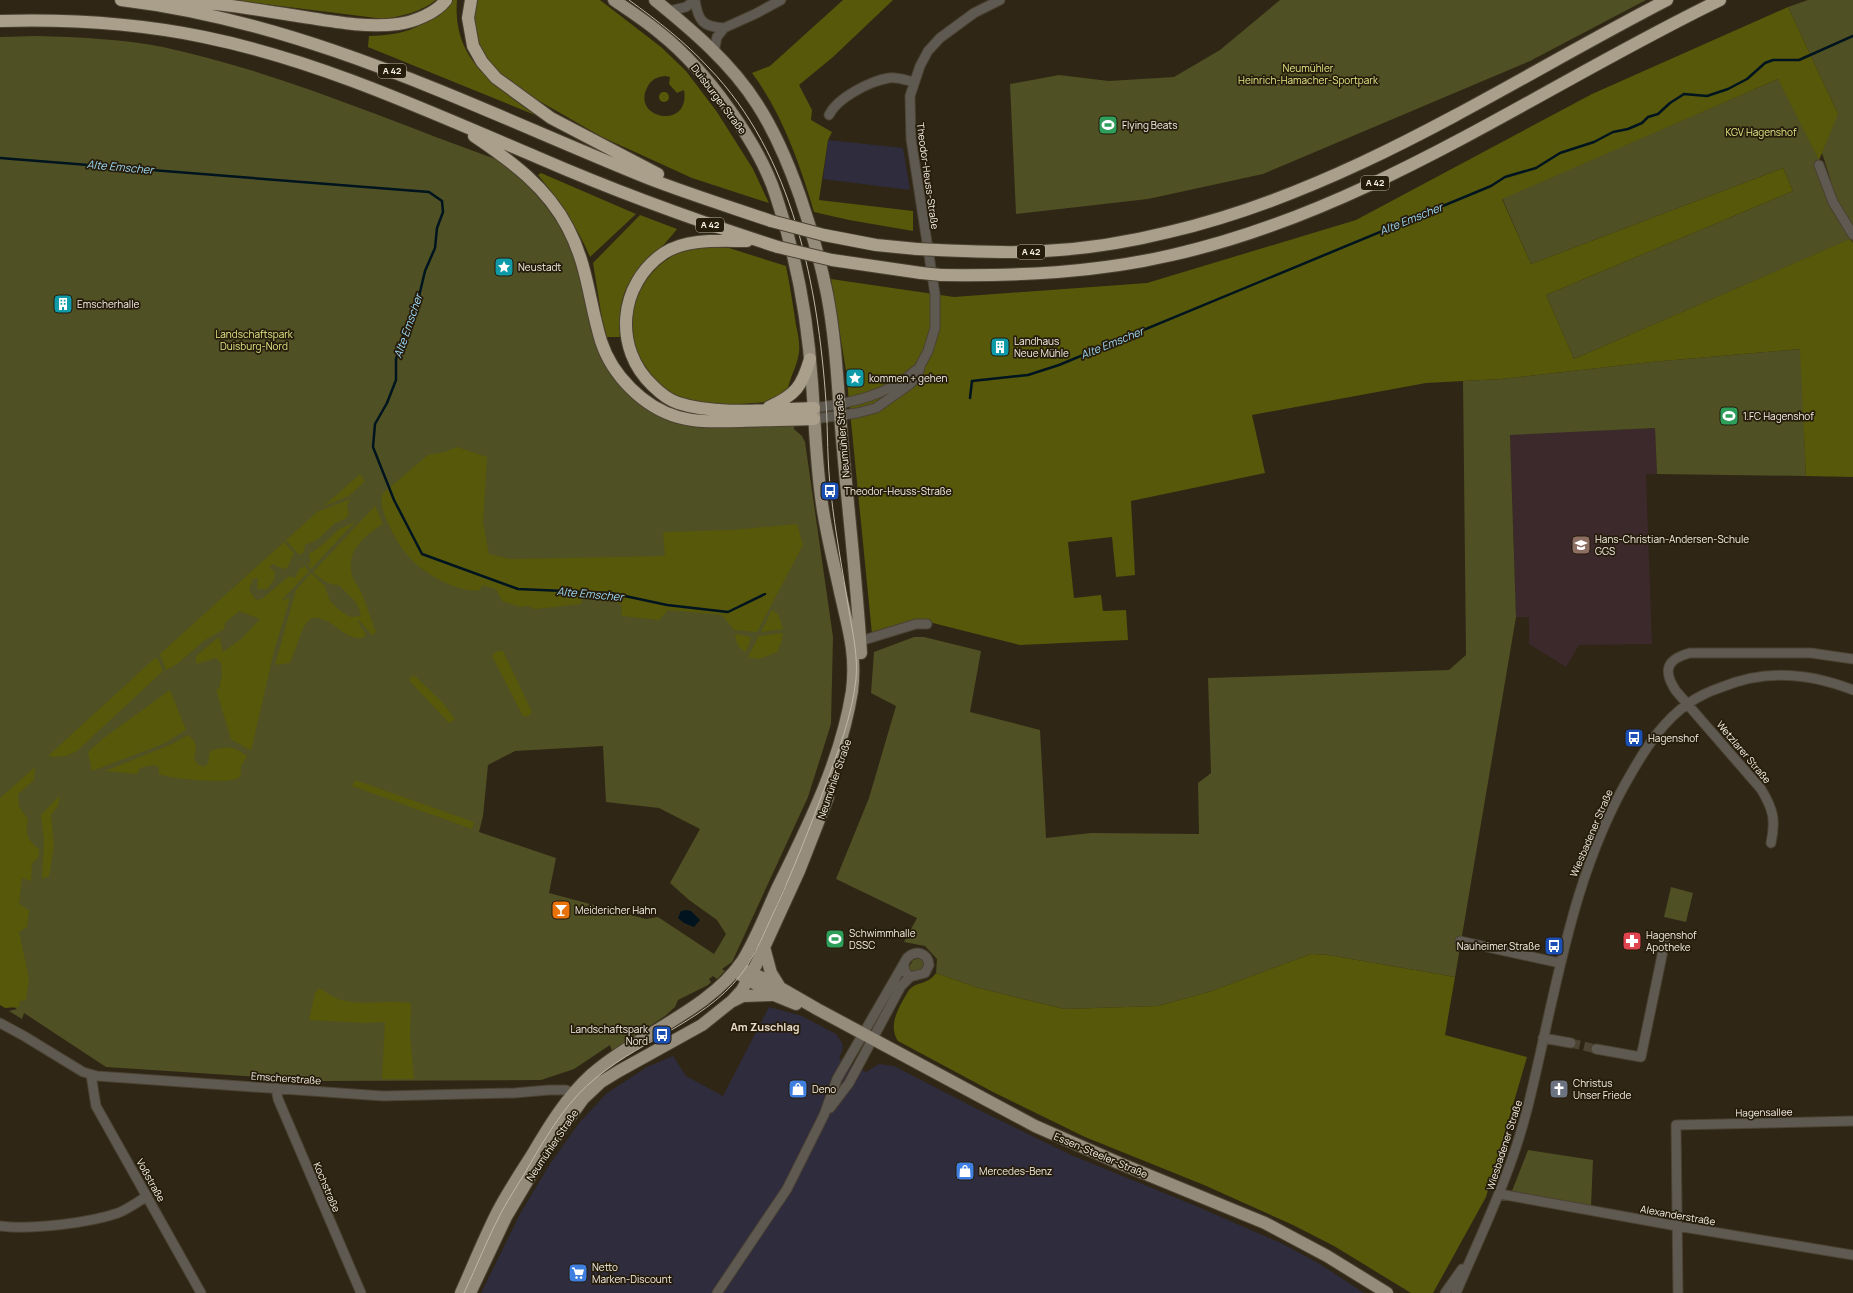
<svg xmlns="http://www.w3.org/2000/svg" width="1853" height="1293" font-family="Manrope,sans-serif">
	<rect width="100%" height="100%" fill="#2f2615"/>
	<!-- commercial -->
	<path fill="#2f2c3d" d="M828 140 903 148 910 190 823 179Z
		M769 1007 802 1016 836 1034 842 1043 843 1048 839 1059 866 1072 879 1064 894 1066 981 1111 1071 1155 1196 1206 1283 1244 1320 1264 1364 1293H481L521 1212 550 1164 579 1123 607 1093 647 1067 673 1056 686 1076 723 1096Z"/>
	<!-- education -->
	<path fill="#3c292c" d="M1655 428 1657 474H1646L1652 644 1579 645 1566 667 1529 644V617H1516L1510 434Z"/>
	<!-- green -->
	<path fill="#4f5023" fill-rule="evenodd" d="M1280 0H1646L1530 61 1263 174 1148 199 1016 214 1010 84 1059 75 1109 81 1174 77 1220 50Z
		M1808 0H1853V243L1851 239 1574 359 1546 295 1793 191 1783 168 1531 264 1502 198 1778 79 1838 114 1788 7ZM1822 153 1831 181 1819 160Z
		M36 36C78 37 122 39 163 47 279 72 387 120 498 160 532 186 555 212 572 251 598 313 582 372 652 409 660 414 670 421 679 423 716 432 755 425 794 426V429L802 436 805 442 833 637 831 724 808 797 732 962 722 969 725 971 717 979 713 976 709 979 711 982 708 985 678 1000 675 1007 665 1016 612 1051 610 1045 574 1069 541 1080 323 1081 106 1067 24 1013 22 1019 9 1011 17 1009 0 999V37ZM603 746 606 802 659 808 700 829 670 883 689 900 717 920 726 934 714 954 658 917 646 919 549 893 556 858 479 832 483 816 488 765 515 751Z
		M1801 349 1806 476 1657 474 1655 428 1510 435 1516 617 1455 977 1328 955 1311 954 1212 991 1158 1006 1064 1009 975 987 936 973 937 959 925 946 904 942 917 918 836 879 869 798 896 706 871 693 874 652 914 637H924L981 651 970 712 1040 730 1046 838 1091 833 1199 834 1198 783 1211 773 1208 678 1449 670 1466 655 1463 381 1501 379 1651 362Z
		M1671 887 1693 893 1686 922 1664 917Z
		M919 958 924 962 922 969 911 972 909 967 913 960Z
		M1528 1150 1593 1160 1591 1206 1512 1191Z"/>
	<!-- forest -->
	<path fill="#57580a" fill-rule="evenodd" d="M231 0H436C421 12 402 16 384 19Z
		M451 0H457C452 59 493 84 535 115L368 47 369 36C408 35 424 27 451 0Z
		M477 0H600L661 47 686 71 717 112 753 169 769 203 692 178 602 137 534 98 502 75 485 57 473 31ZM665 76 670 77 669 84 677 93 684 90C691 131 629 119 648 86 652 79 657 77 665 76Z
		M843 0H893L833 57 799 85 812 110 811 120 832 132 828 140 819 200 913 211V231L849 220 814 212C800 164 782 113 752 73L770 66Z
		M1788 7 1838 114 1819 160 1778 79 1502 199 1531 264 1783 168 1793 191 1546 295 1574 359 1850 239 1853 243V477L1806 476 1800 349 1651 362 1501 379 1426 383 1252 415 1265 473 1131 501 1135 575 1116 577 1112 537 1068 542 1074 598 1101 595 1103 611 1126 610 1128 640 1020 645 921 620 872 634 846 371 831 279 954 297 1147 283 1356 220 1592 94Z
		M659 97a5 5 0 1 1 10 0a5 5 0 1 1-10 0Z
		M541 173 636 214 590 257C577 226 559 201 538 175Z
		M640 215 677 229C644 272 616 273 620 337H607L602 319 593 263Z
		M714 247 729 248 786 266C790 286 793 305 796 325 798 334 800 344 799 352 798 361 794 370 791 378 788 386 788 395 777 399 767 403 752 403 741 404 720 405 698 405 679 397 664 391 652 377 644 364 619 325 636 275 676 254 688 248 701 248 714 247Z
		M457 447 487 457 483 523 489 554 509 559 665 556 663 532 732 530 797 524 803 545 757 632 734 630 722 615 668 610 659 620 622 616 621 604 598 596 584 595 581 604 535 609 528 606 520 607 502 601 496 589 482 585 480 590C461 594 424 574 411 559 401 549 394 536 388 523 384 514 379 503 383 493L428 455 445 452Z
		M360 474 365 481 349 496 324 506Z
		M353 498 349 500 347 507 349 514 345 519 335 523 317 540 305 545 304 552 299 555 286 540 317 512Z
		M375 506 383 524C364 536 346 551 352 575 353 580 357 584 359 588 366 602 370 617 376 632L372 635 358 619 360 626 366 634 363 638C342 640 332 615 311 618L304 626 290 663 275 665 296 590 311 573 325 586 330 601 338 609 350 617 361 616C358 599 348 596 339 585 330 586 319 578 313 572Z
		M356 521 350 527 311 569 306 562 311 565 309 554 322 545 338 530Z
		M284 542 294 553 287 568 283 569 273 564 270 566V568L275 572 274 580 267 589H257L258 578 253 579 249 590 256 600 262 599 289 576 295 578 300 568H304L303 564 309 571 282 600 290 598 274 651 254 738 251 750 248 749 231 739 216 689H219L222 675 221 663 216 658 196 664V656L219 637 223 652 241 639 260 619 239 611 225 623 224 629 205 640 177 664 166 670 160 654Z
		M772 610 778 614 783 629 761 632Z
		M783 633 781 643 777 652 759 659 748 657 759 636Z
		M735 634 746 636 751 638 746 652C738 648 736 643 735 634Z
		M498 651H503L532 712 528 716H523L492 656 494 653Z
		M155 658 158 659 163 671 78 750 67 756 54 757 48 756Z
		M412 676H415L442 702 455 719 449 723 409 680Z
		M170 690 186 730 163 744 92 771 88 752 105 737Z
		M188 735C197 742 197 747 194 758L197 764 203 767 208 764 210 751C226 746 233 745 247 756 246 759 242 763 241 766 240 771 243 774 238 778 229 784 170 779 159 774V767L153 765 140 768 137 774 105 771 172 744Z
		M35 767 34 780 18 794 19 807 28 819C25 834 27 840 39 849V856L32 864 31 881 22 878 19 904 29 910 27 927 19 932 29 978 26 1000 20 1001 19 1007 5 1008 0 1005V798Z
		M355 780 474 822 472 829 352 786Z
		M60 795 58 806 51 815 54 846 49 876 42 879 44 840 41 815Z
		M1311 954 1328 955 1455 977 1445 1035 1527 1057 1486 1197 1433 1293H1411L1334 1246 1293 1225 1204 1185 1085 1137 993 1092 898 1041C887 1025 900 1005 909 990 917 981 928 985 936 973L975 987 1064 1009 1158 1006 1212 991Z
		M319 988C326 992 334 998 341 1000 364 1006 388 1000 411 1003L410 1035 414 1079H382L385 1022 366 1023 309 1020 315 993Z"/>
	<!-- water -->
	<path fill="#00141f" d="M686 910 691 911 700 920 694 927 684 923 678 918 681 911Z"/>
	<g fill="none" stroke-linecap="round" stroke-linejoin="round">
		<!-- stream -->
		<path stroke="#00141f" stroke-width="2.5" d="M0 158 429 192 442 201 443 212 437 228 435 248 425 271 416 309 405 329 396 359V380L387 403 375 424 373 447 394 500 422 554 518 589 611 593 667 605 728 612 765 594
			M970 398 972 381 1028 375 1059 365 1491 186 1505 177 1536 168 1560 153 1594 142 1613 132 1628 129 1642 123 1648 117 1658 114 1670 103 1684 94 1707 96 1728 89 1747 79 1765 63 1773 60H1799L1853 36"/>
		<!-- minor-tunnel -->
		<path stroke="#4d4434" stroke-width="9" stroke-dasharray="9 4.5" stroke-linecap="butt" d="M1571 1043 1596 1049"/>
		<!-- minor casing -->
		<g stroke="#4b4232" stroke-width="11">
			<path id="minor" d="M695 0C698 21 703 27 724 28
				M669 11 686 7 695 0
				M714 52 717 37 724 28 755 14 781 0
				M829 115C837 98 870 81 889 78 897 77 905 80 914 82
				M1819 165 1833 202 1853 235
				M814 408C851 403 887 396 916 370
				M814 419 857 413 876 408 910 384 918 375 920 366 928 351 935 328V294L911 139 910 96 920 66 928 51 940 38 974 13 1000 0
				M854 643 916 624H927
				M1771 843C1776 819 1773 809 1761 789L1676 691C1662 670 1667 659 1690 653H1811L1853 659
				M1460 941 1560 963
				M0 1023 24 1036 83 1072 97 1076 383 1096 514 1093 549 1090H566L578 1095
				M1543 1038 1571 1043
				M1596 1049 1641 1057 1665 941
				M91 1075 96 1106 201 1293
				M276 1088 278 1099 361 1293
				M830 1108 849 1083 901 986 910 977
				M1500 1194 1677 1226 1853 1255
				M0 1226C31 1230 89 1223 118 1213 128 1209 138 1202 147 1196
				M717 1293 787 1189 824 1115 837 1079 907 958C916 949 928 953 929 965L925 973 910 977 905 972 904 965
				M1445 1293 1462 1269
				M1456 1293C1482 1232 1510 1176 1527 1110 1556 995 1570 876 1632 772 1647 746 1664 720 1689 703 1699 696 1710 691 1722 687 1765 669 1810 673 1853 690
				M1678 1293 1676 1125 1853 1121"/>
		</g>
		<!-- major casing -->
		<g stroke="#4b4232" stroke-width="14">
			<path id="major" d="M655 0C692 30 731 63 757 104 790 155 815 235 827 294 837 346 838 398 843 450 849 518 857 586 861 653
				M764 947 771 973 779 986
				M744 970 765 979 817 1009 1035 1126 1119 1163 1265 1223 1327 1256 1387 1293
				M741 975 774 995 796 1004
				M733 1001 743 996 772 995
				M461 1293C473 1266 484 1239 497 1213 507 1193 520 1174 532 1155 549 1126 566 1098 591 1075 636 1035 710 1010 743 960 757 937 766 913 777 889 808 826 841 761 852 691 857 651 847 625 839 587 833 560 826 532 822 504 816 464 815 423 812 383 808 321 796 255 776 196 759 143 705 69 661 34 646 21 630 11 614 0
				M470 1293 506 1217 544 1153 583 1099 601 1082 619 1071 702 1025 732 1001 742 990 756 965 799 871 828 797"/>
		</g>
		<!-- highway casing -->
		<g stroke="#4b4232" stroke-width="14">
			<path id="highway" d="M121 0C312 23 474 108 650 179 689 194 730 207 771 221
				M168 0C214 2 259 10 304 17 335 22 367 28 398 24 414 22 436 13 446 0
				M471 0 468 18 473 46 482 62 496 78 551 118 658 174
				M0 21C69 19 136 23 204 37 321 61 430 112 539 158 617 192 697 221 778 247
				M474 136C511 161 547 187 568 228 588 266 589 302 601 341 612 375 643 407 678 417 699 423 720 421 741 421 766 420 790 420 814 419
				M824 235 876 245 917 249
				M747 241C720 241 687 238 664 253 618 284 613 349 653 386 660 393 669 400 678 403 717 416 773 409 814 408
				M938 250C973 251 1009 254 1044 251 1086 249 1129 242 1169 232 1349 190 1504 84 1667 0
				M832 260 921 273
				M941 275C1019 276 1095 273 1172 255 1371 210 1538 88 1720 0
				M769 407C796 395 802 386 810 359"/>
		</g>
		<!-- minor -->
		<use href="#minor" stroke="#5e5a52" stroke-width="9"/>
		<!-- major -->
		<use href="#major" stroke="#958c7b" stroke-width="12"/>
		<!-- highway -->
		<use href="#highway" stroke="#aa9f8b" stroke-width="12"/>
		<!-- tram -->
		<path stroke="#bfb8ab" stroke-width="1" d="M464 1293C477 1266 488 1237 502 1211 512 1193 523 1177 533 1159 551 1129 569 1099 597 1077 644 1038 713 1019 747 966 759 947 767 926 777 905 795 866 810 827 825 787 838 752 852 716 856 679 858 656 853 634 849 611 843 572 835 532 831 493 827 463 828 432 826 402 818 286 793 155 709 68 685 42 658 21 629 0"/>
		<!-- highway-bridge casing -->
		<g stroke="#4b4232" stroke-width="14" stroke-linecap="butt">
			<path id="highway-bridge" d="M771 221 824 235
				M778 247 832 260
				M917 249 938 250
				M921 273 941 275"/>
		</g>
		<!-- highway-bridge -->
		<use href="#highway-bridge" stroke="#aa9f8b" stroke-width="12"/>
	</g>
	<!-- icons -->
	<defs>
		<g id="stadium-square" transform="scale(1)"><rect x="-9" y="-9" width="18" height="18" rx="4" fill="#2e9e5b" stroke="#261c0c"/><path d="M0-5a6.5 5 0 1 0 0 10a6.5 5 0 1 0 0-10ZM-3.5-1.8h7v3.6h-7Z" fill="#fff"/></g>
		<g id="sight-square" transform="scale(1)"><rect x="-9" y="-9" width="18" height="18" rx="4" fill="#0f9aa8" stroke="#261c0c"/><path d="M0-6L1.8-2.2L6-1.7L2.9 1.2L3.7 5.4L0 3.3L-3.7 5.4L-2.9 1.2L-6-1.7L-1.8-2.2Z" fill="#fff"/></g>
		<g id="building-square" transform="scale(1)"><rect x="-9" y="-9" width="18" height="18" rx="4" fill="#0f9aa8" stroke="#261c0c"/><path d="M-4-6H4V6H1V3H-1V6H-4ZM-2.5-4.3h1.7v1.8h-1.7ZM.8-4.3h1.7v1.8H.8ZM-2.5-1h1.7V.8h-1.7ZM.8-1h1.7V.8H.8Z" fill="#fff"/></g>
		<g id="bus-square" transform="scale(1)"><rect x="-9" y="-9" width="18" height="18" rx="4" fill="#1a4fb4" stroke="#261c0c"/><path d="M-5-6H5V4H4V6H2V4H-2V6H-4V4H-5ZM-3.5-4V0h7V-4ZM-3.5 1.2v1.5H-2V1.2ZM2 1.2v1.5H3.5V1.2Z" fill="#fff"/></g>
		<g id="school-square" transform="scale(1)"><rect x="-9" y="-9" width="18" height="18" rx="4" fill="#8d6e63" stroke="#261c0c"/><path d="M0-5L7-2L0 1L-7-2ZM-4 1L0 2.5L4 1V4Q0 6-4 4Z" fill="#fff"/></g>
		<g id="bar-square" transform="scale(1)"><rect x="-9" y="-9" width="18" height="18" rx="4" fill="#e8710a" stroke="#261c0c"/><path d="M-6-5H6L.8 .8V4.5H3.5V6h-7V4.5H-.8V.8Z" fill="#fff"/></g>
		<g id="pharmacy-square" transform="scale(1)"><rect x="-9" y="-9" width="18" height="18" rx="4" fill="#e0444e" stroke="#261c0c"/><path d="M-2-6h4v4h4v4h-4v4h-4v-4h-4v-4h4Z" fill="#fff"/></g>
		<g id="shop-square" transform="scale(1)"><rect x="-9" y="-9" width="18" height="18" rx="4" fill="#3f7fe0" stroke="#261c0c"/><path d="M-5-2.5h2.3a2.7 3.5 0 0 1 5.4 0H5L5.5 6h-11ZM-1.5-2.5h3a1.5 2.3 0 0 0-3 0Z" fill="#fff"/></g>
		<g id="church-square" transform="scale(1)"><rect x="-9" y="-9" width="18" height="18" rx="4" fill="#6b7280" stroke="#261c0c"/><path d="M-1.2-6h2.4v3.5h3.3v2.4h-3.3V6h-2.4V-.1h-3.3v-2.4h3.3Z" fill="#fff"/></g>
		<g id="supermarket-square" transform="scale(1)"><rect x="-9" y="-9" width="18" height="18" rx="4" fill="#3f7fe0" stroke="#261c0c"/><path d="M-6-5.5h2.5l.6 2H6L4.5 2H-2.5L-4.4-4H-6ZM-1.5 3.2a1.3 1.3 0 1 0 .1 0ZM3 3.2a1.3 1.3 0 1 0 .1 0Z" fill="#fff"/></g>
	</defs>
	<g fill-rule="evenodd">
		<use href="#stadium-square" x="1108" y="125"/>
		<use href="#sight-square" x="504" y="267"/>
		<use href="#building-square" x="63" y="304"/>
		<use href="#building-square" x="1000" y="347"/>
		<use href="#sight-square" x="855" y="378"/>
		<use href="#stadium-square" x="1729" y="416"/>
		<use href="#bus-square" x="830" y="491"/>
		<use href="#school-square" x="1581" y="545"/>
		<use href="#bus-square" x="1634" y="738"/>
		<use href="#bar-square" x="561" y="910"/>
		<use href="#stadium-square" x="835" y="939"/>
		<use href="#pharmacy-square" x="1632" y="941"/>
		<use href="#bus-square" x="1554" y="946"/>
		<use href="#bus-square" x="662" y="1035"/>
		<use href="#shop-square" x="798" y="1089"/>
		<use href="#church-square" x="1559" y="1089"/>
		<use href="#shop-square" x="965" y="1171"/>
		<use href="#supermarket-square" x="578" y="1273"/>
	</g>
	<g text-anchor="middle" stroke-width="3.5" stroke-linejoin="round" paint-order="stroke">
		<!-- shield labels -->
		<g fill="#261c0c" stroke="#b8b0a4" stroke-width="1">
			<rect x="378" y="64" width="28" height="14" rx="3"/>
			<rect x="1361" y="176" width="28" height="14" rx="3"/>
			<rect x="696" y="218" width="28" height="14" rx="3"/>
			<rect x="1017" y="245" width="28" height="14" rx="3"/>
		</g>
		<g font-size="9" font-weight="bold" fill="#f6f0e5">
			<text x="392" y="74">A 42</text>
			<text x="1375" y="186">A 42</text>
			<text x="710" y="228">A 42</text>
			<text x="1031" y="255">A 42</text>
		</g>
		<!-- park labels -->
		<g font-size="10" fill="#e4e985" stroke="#261c0c">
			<text x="1308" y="72">Neumühler<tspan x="1308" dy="12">Heinrich-Hamacher-Sportpark</tspan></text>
			<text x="1761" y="136">KGV Hagenshof</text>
			<text x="254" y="338">Landschaftspark<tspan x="254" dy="12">Duisburg-Nord</tspan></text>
		</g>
		<!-- street labels -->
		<g font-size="10" fill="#f6f0e5" stroke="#261c0c">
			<text transform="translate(719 99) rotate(53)" y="4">Duisburger Straße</text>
			<text transform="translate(928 176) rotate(82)" y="4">Theodor-Heuss-Straße</text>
			<text transform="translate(842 436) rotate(-95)" y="4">Neumühler Straße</text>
			<text transform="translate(1744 752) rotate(50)" y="4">Wetzlarer Straße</text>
			<text transform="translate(834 779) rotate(-71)" y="4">Neumühler Straße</text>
			<text transform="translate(1591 833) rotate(-67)" y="4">Wiesbadener Straße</text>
			<text transform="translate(286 1078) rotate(4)" y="4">Emscherstraße</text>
			<text transform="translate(1764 1112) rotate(-1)" y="4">Hagensallee</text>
			<text transform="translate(552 1145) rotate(-56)" y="4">Neumühler Straße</text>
			<text transform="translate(1504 1145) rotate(-72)" y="4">Wiesbadener Straße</text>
			<text transform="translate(1101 1155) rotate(23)" y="4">Essen-Steeler-Straße</text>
			<text transform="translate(151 1180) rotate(61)" y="4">Voßstraße</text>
			<text transform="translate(327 1187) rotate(67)" y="4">Kochstraße</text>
			<text transform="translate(1678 1215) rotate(10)" y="4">Alexanderstraße</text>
		</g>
		<!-- poi labels -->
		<g font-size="10" fill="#f6f0e5" stroke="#261c0c" text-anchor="start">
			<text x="1122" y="129">Flying Beats</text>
			<text x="518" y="271">Neustadt</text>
			<text x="77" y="308">Emscherhalle</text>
			<text x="1014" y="345">Landhaus<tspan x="1014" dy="12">Neue Mühle</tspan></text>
			<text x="869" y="382">kommen + gehen</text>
			<text x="1743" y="420">1.FC Hagenshof</text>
			<text x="844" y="495">Theodor-Heuss-Straße</text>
			<text x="1595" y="543">Hans-Christian-Andersen-Schule<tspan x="1595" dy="12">GGS</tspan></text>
			<text x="1648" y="742">Hagenshof</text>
			<text x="575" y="914">Meidericher Hahn</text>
			<text x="849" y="937">Schwimmhalle<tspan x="849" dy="12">DSSC</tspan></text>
			<text x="1646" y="939">Hagenshof<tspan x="1646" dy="12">Apotheke</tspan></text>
			<text x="1540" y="950" text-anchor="end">Nauheimer Straße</text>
			<text x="648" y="1033" text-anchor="end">Landschaftspark<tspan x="648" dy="12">Nord</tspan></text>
			<text x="1573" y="1087">Christus<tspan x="1573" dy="12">Unser Friede</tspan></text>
			<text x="812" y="1093">Deno</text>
			<text x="979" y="1175">Mercedes-Benz</text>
			<text x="592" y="1271">Netto<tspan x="592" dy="12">Marken-Discount</tspan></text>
		</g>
		<!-- water labels -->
		<g font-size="11" font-style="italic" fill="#9dd9f6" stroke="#261c0c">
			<text transform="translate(120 167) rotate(5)" y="4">Alte Emscher</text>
			<text transform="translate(1411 219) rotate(-22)" y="4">Alte Emscher</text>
			<text transform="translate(408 326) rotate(-71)" y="4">Alte Emscher</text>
			<text transform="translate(1112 343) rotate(-22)" y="4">Alte Emscher</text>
			<text transform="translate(590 594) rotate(5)" y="4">Alte Emscher</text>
		</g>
		<!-- neighbourhood labels -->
		<g font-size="11" font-weight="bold" fill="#eaddc8" stroke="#261c0c">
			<text x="765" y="1031">Am Zuschlag</text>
		</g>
	</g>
</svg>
